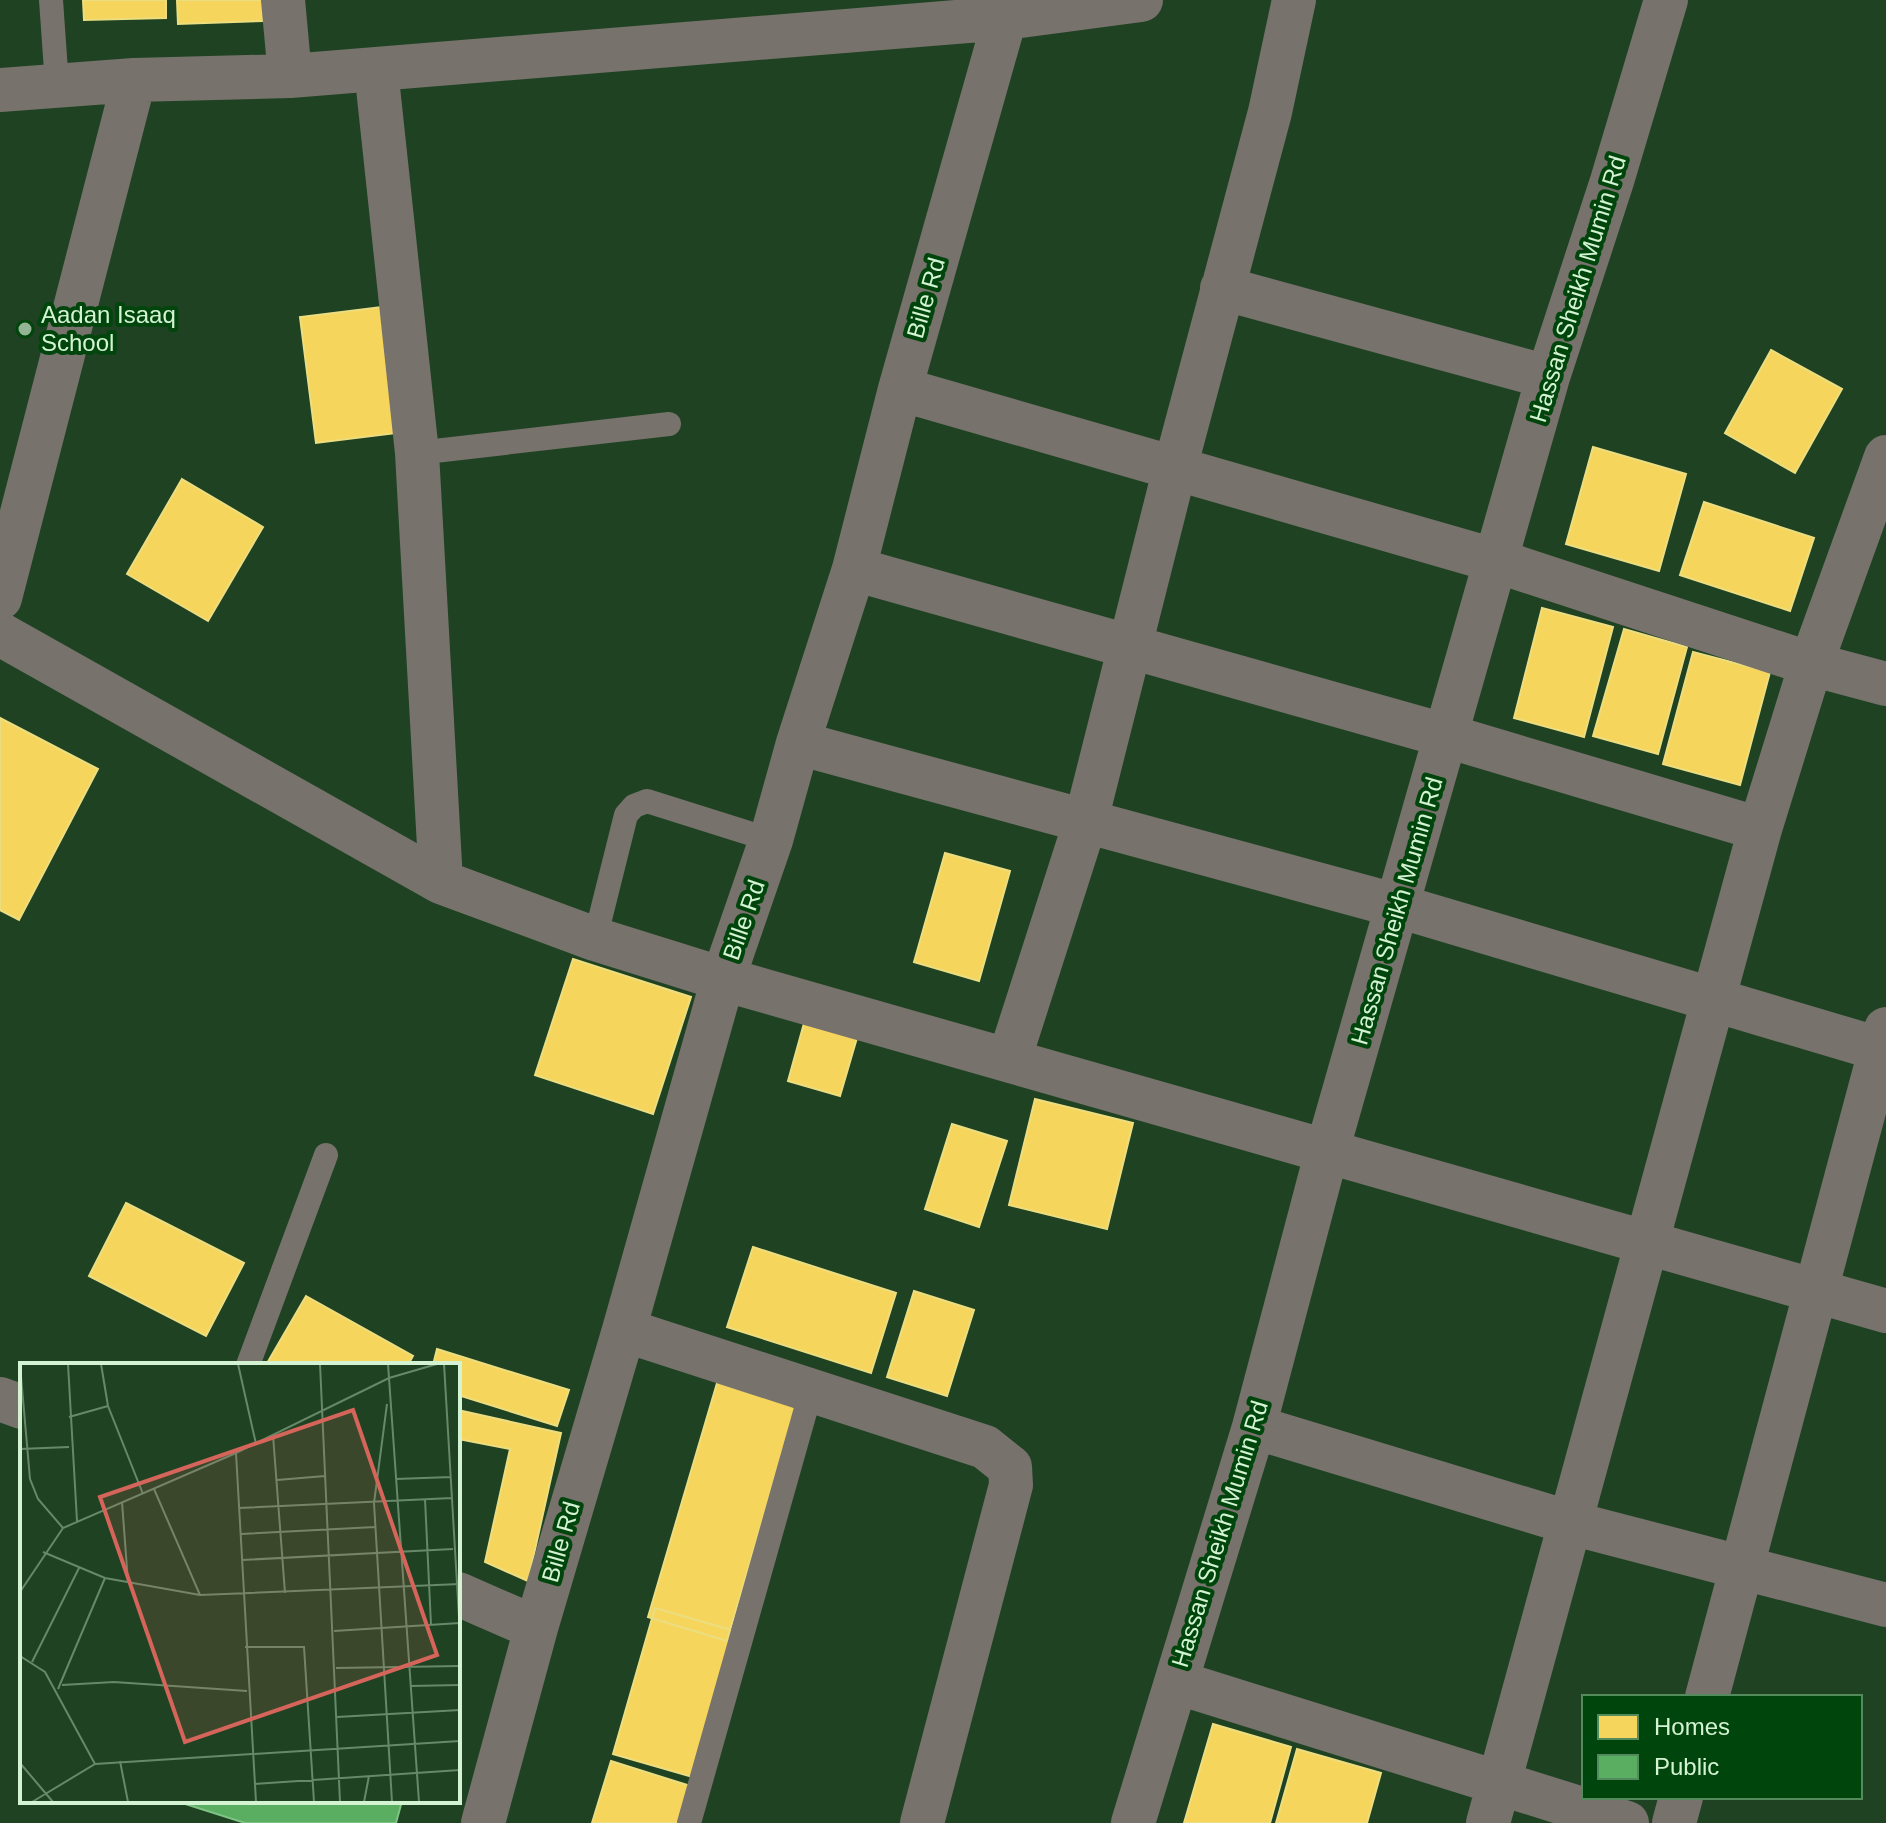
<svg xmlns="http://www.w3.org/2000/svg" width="1886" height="1823" font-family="Arial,sans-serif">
	<rect width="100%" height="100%" fill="#1f4223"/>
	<!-- homes -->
	<path fill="#f6d55c" stroke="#ecde80" stroke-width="2" d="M83 0H166V18L84 20Z
		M177 0H262L263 21 178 24Z
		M381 307 397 433 316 443 300 317Z
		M1771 350 1842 389 1795 473 1725 433Z
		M1593 447 1686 474 1659 571 1566 544Z
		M182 479 263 527 208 621 127 574Z
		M1704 502 1814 538 1790 611 1680 575Z
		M1542 608 1613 627 1584 737 1514 718Z
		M1624 629 1687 647 1658 754 1593 736Z
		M1693 652 1770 672 1740 785 1663 764Z
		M0 718 98 769 19 920 0 910Z
		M945 853 1010 871 979 981 914 962Z
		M573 959 691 997 653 1114 535 1075Z
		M806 1016 859 1031 840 1096 788 1081Z
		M1035 1099 1133 1123 1107 1229 1009 1205Z
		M952 1124 1007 1141 979 1227 925 1209Z
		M126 1203 244 1263 206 1336 89 1276Z
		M753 1247 896 1293 871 1373 727 1327Z
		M914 1291 974 1310 947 1396 887 1377Z
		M306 1296 413 1356 408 1365H266Z
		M437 1349 569 1390 557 1426 458 1395V1365H433Z
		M720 1373 799 1395 727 1641 648 1617Z
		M458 1410 561 1433 528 1581 485 1562 510 1449 458 1439Z
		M655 1608 745 1634 703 1780 613 1754Z
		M1213 1724 1291 1747 1270 1823H1184Z
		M1297 1749 1381 1773 1367 1823H1276Z
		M611 1761 700 1789 690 1823H592Z"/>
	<!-- public -->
	<path fill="#5aae61" stroke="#7ec383" stroke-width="2" d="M176 1801H402L396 1823H245Z"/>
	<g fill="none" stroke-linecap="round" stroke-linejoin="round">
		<!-- lane -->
		<path stroke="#77726c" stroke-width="24" d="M51 0 57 85
			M417 453 669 424
			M595 939 626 815 634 806 647 801 771 840
			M248 1365 326 1155
			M689 1823 811 1391"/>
		<!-- street -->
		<path stroke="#77726c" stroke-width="44" d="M283 0 290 76
			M376 69 417 453 441 882
			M0 90 134 80 290 76 1005 18 1141 0
			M1222 288 1548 377
			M900 389 1497 561 1811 664 1886 684
			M854 569 1447 736 1760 829
			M0 598 134 80
			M0 634 441 882 595 939 723 979 1886 1311
			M798 743 1398 906 1886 1051
			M1009 1060 1086 820 1175 468 1270 112 1294 0
			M624 1330 985 1447 1010 1467 1011 1485 922 1823
			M0 1399 22 1407
			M1254 1427 1571 1523 1886 1605
			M458 1594 536 1628
			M1176 1682 1627 1823
			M1707 1697 1886 1029
			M483 1823 536 1628 624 1330 723 979 771 840 798 743 854 569 900 389 1005 18
			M1133 1823 1254 1427 1327 1151 1548 377 1612 181 1666 0
			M1488 1823 1760 829 1811 664 1886 457
			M1674 1823 1681 1797"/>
	</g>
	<!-- markers -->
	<circle fill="#94b595" stroke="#00460c" stroke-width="3" cx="25" cy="329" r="8"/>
	<g text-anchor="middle" stroke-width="8" stroke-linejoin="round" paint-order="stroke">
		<!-- street labels -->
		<g font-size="24" fill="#d3f3d3" stroke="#00460c">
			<text transform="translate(1578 289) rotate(-73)" y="8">Hassan Sheikh Mumin Rd</text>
			<text transform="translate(926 298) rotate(-74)" y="8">Bille Rd</text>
			<text transform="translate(1397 911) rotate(-74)" y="8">Hassan Sheikh Mumin Rd</text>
			<text transform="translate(744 920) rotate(-71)" y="8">Bille Rd</text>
			<text transform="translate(1220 1534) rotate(-73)" y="8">Hassan Sheikh Mumin Rd</text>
			<text transform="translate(561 1542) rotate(-74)" y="8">Bille Rd</text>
		</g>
		<!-- poi labels -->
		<g font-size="24" fill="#d3f3d3" stroke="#00460c" text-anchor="start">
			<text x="41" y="323">Aadan Isaaq<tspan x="41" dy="28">School</tspan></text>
		</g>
	</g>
	<!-- overview -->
	<g transform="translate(20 1363)">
		<rect width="440" height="440" fill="#1f4223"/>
		<path fill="none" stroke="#678969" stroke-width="2" d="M48 1 57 158M81 1 88 43 123 131M218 1 236 81M300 1 320 439M368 1 399 439M424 1 440 271M0 2 10 116 18 136 43 165M367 41 354 140 372 439M49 54 88 43M253 72 265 230M0 86 49 84M216 90 236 439M376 116 431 114M257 117 305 113M134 126 180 232M405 136 411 262M102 139 108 219M219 145 432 135M221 171 355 164M23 189 85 215 180 232 440 221M222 197 433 186M0 229 43 165 216 90 369 15 417 1M314 268 440 260M225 284H284L294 439M0 293 25 309 75 401M12 299 59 205M316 305 440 303M42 322 94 319 227 328M390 323 440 322M38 326 85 215M317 354 440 347M100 398 108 439M0 400 33 439M234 421 440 407M12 439 75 401 440 378M344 439 349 413"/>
		<path fill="#d5655b" fill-opacity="0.15" stroke="#d5655b" stroke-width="4" d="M333 47 417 292 165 379 80 134Z"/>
		<rect width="440" height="440" fill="none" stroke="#d3f3d3" stroke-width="4"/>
	</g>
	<!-- legend -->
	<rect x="1582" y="1695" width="280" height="104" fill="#00460c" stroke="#548b5c" stroke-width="2"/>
	<rect x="1598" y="1715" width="40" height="24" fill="#f6d55c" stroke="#548b5c" stroke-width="2"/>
	<text x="1654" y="1735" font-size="24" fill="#d3f3d3">Homes</text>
	<rect x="1598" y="1755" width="40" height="24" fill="#5aae61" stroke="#548b5c" stroke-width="2"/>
	<text x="1654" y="1775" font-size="24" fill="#d3f3d3">Public</text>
</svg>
